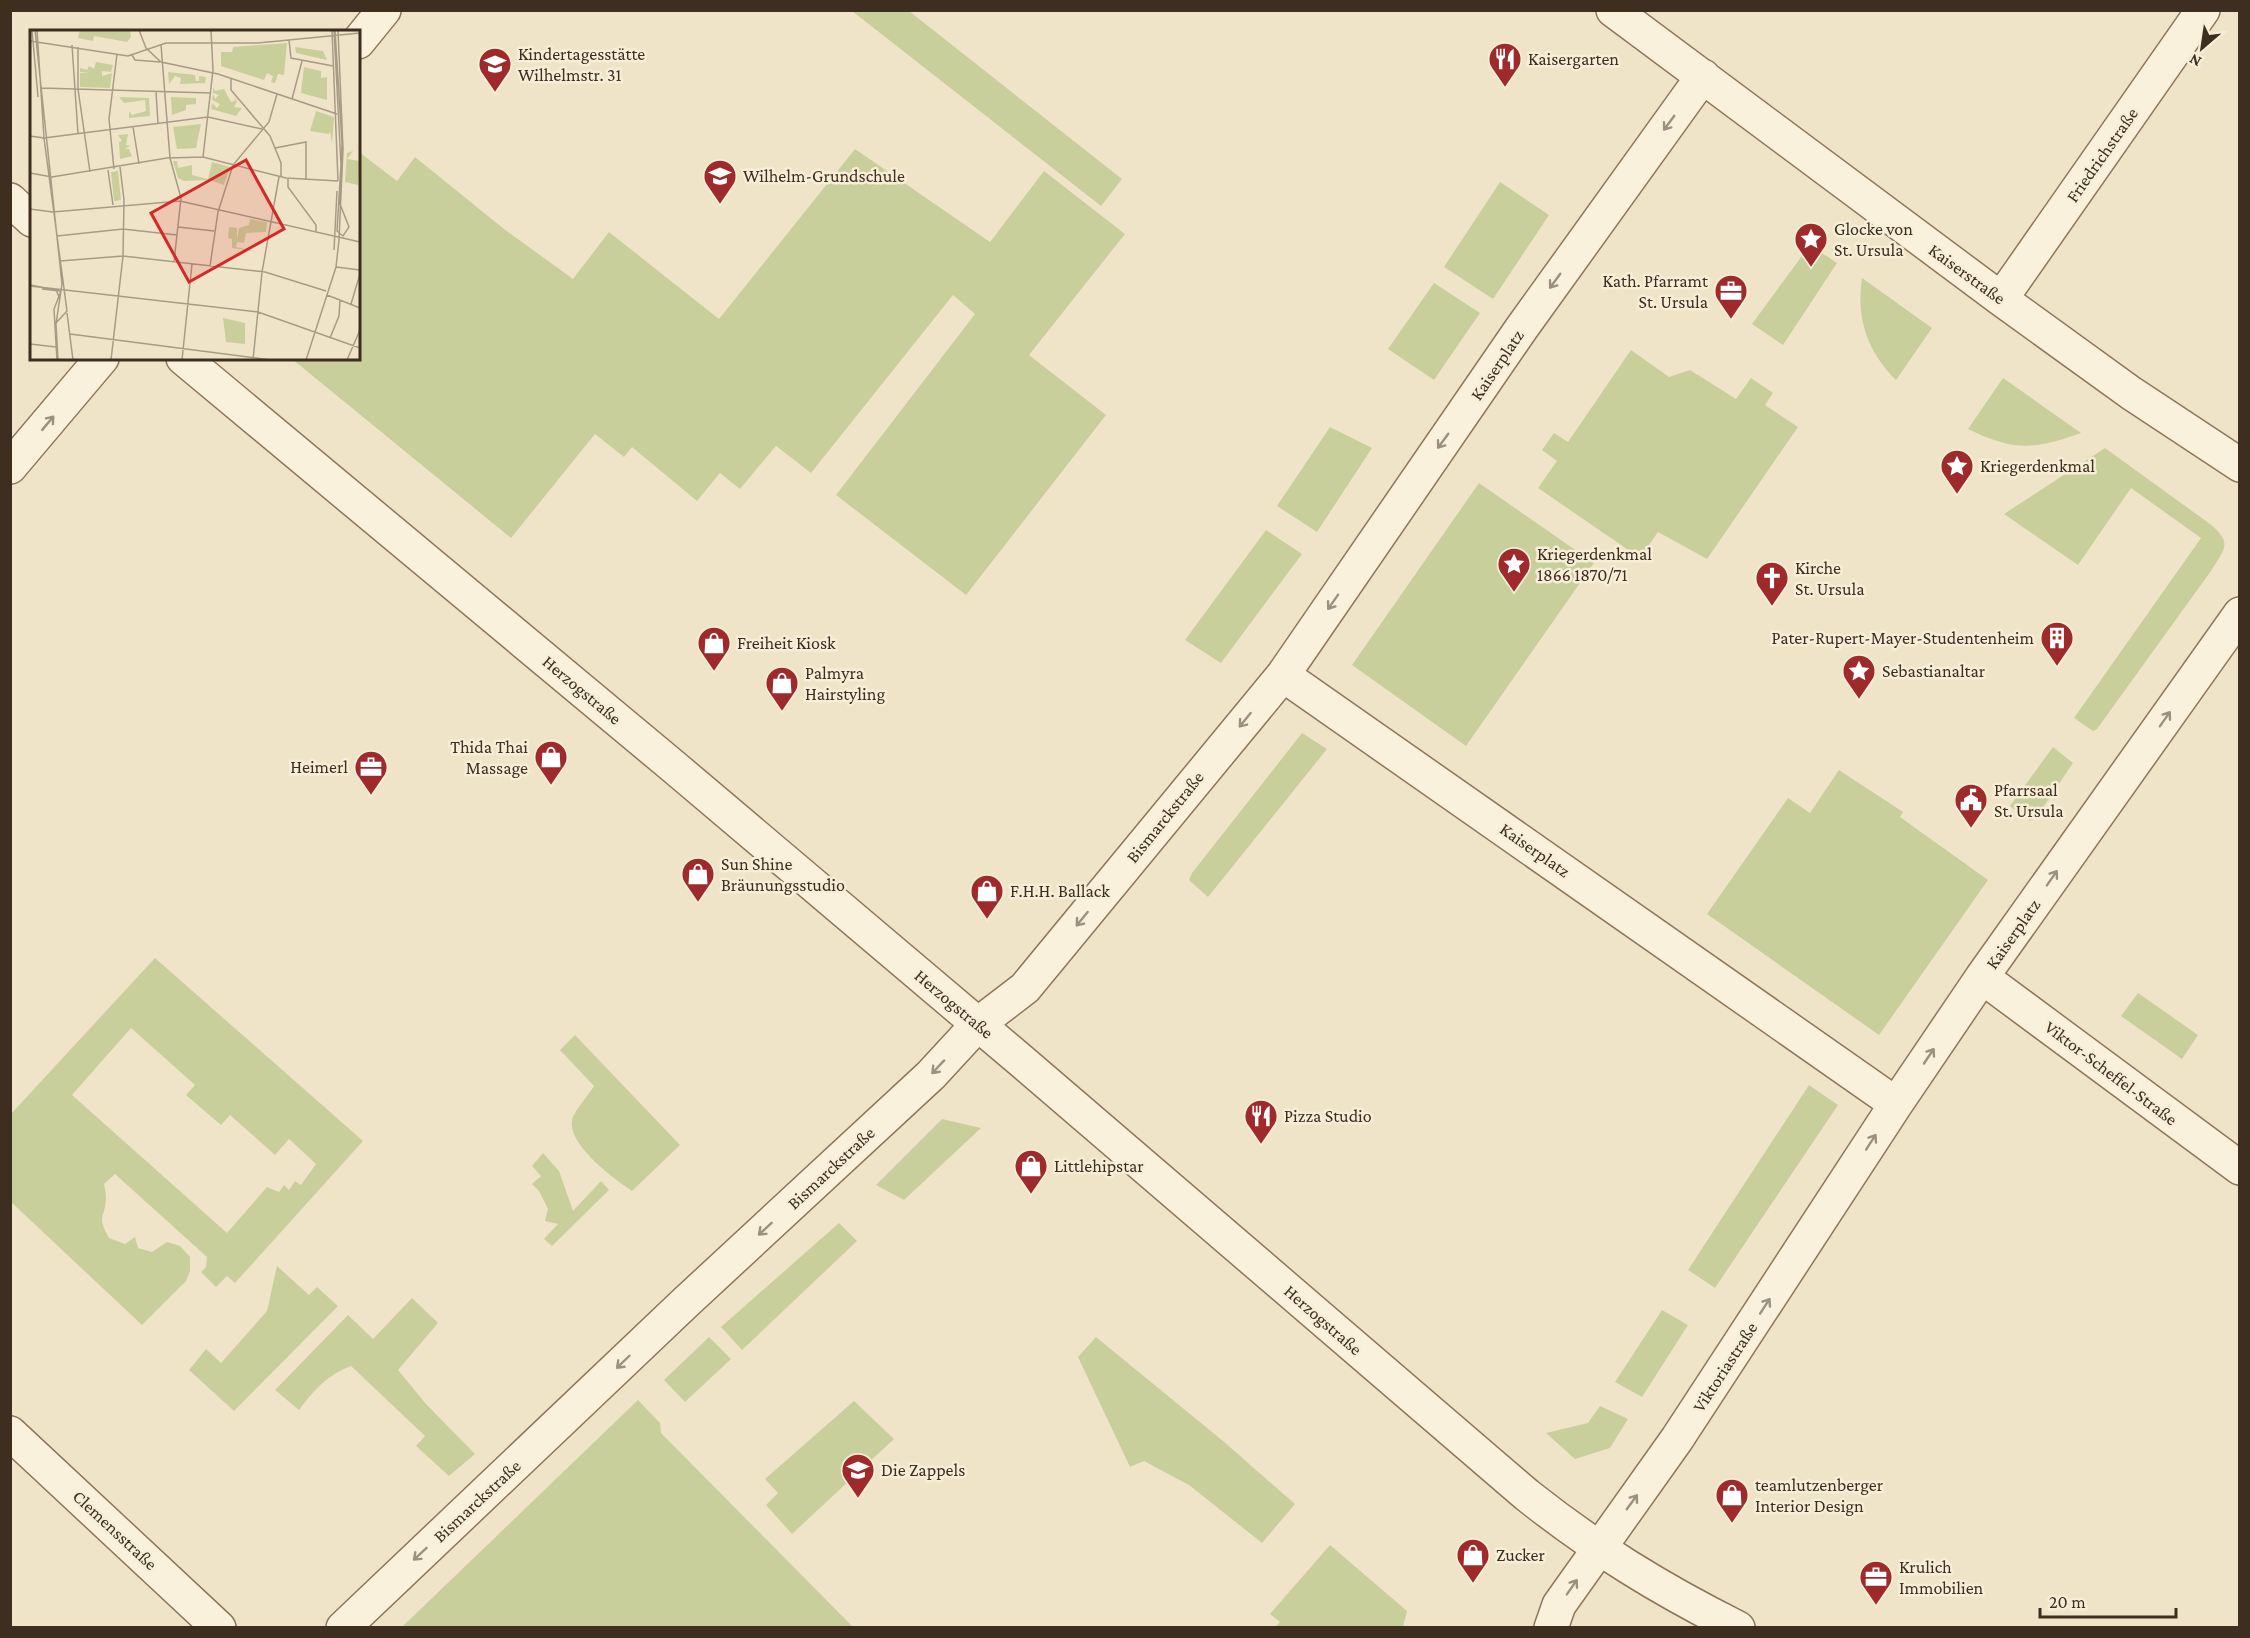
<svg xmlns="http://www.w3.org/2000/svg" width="2250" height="1638" font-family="'Crimson Pro',serif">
	<rect width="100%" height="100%" fill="#f0e4c8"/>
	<!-- green -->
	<path fill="#c9cf9b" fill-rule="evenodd" d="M852 11H909L1122 179 1101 206Z
		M855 149 990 242 1044 171 1125 234 1029 355 1106 415 966 595 836 495 975 314 953 295 811 473 776 446 740 489 720 473 697 501 632 447 624 457 595 434 511 538 292 359 358 358 359 152 397 181 415 157 504 229 573 279 609 232 719 319Z
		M1500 182 1549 215 1493 299 1444 267Z
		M1810 245 1837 263 1783 345 1752 324Z
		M1862 278 1932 328 1896 380C1867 351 1856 318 1862 278Z
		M1434 283 1480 313 1434 380 1388 349Z
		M1631 350 1669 377 1690 370 1736 399 1751 378 1773 393 1765 405 1798 427 1707 559 1658 532 1640 558 1538 488 1557 461 1542 450 1554 433 1568 442Z
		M2003 378 2081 433C2034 450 2013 451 1968 429Z
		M1330 427 1372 448 1317 532 1277 506Z
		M2105 448 2210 524C2233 543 2225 548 2211 571L2097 729 2093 731 2074 718 2201 538 2131 488 2078 565 2004 514Z
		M1479 483 1594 563 1466 746 1352 665Z
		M1266 530 1302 554 1221 663 1185 640Z
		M1302 733 1327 749 1208 897 1189 880 1192 873Z
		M2053 747 2073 763 2036 818 2030 821 2010 806Z
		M1839 770 1903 812 1900 817 1988 880 1879 1035 1707 914 1788 798 1810 813Z
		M155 958 363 1141 235 1283 227 1276 216 1287 201 1272 206 1267 207 1257 115 1174 104 1184C105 1188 106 1194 106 1199 105 1219 96 1215 109 1238L125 1244 135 1237 138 1248 152 1252 167 1242 180 1246 190 1257V1271L186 1281 142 1325 11 1202 10 1115ZM131 1028 195 1085 186 1095 221 1125 230 1115 275 1155 289 1139 316 1164 301 1185 295 1181 289 1190 284 1185 279 1192 267 1187 227 1233 72 1095Z
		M2138 993 2198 1035 2182 1059 2121 1016Z
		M575 1035 680 1145 632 1191C614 1179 563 1142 573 1117 578 1106 588 1096 594 1086L560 1050Z
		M1809 1085 1838 1105 1715 1288 1688 1270Z
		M942 1119 981 1128 904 1200 876 1185Z
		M543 1153 559 1171 573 1211 601 1181 609 1190 552 1246 544 1239 558 1224 545 1221 548 1209 539 1191 532 1184 541 1176 532 1166Z
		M839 1223 857 1241 742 1350 721 1327Z
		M277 1266 309 1295 317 1287 338 1306 234 1411 189 1370 206 1349 221 1363 267 1311Z
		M412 1298 438 1323 398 1370 426 1404 475 1454 449 1476 416 1446 425 1436 351 1366C327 1375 314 1390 299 1410L275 1390 348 1315 373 1339Z
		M1662 1310 1688 1325 1642 1397 1615 1382Z
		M709 1337 731 1359 685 1402 664 1380Z
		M1096 1337 1223 1441 1295 1504 1262 1543 1189 1485 1144 1461 1130 1467 1078 1357Z
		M638 1400 660 1423 661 1433 853 1627H402Z
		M854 1401 894 1439 792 1534 766 1505 778 1493 765 1479Z
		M1600 1406 1628 1419 1610 1448 1575 1459 1546 1433 1588 1423Z
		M1330 1545 1407 1611 1403 1627H1275L1280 1622 1270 1614Z"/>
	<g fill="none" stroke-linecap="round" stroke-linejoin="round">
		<!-- minor casing -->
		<g stroke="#8d765c" stroke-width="36">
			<path id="minor" d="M1613 10 2001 299 2131 393 2240 465
				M358 42 384 10
				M10 200 32 220
				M2001 299 2203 10
				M183 358 674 767 1025 1064 1527 1495C1595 1549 1660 1589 1738 1628
				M10 467 102 358
				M1283 675 1896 1104
				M1982 977 2240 1168
				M10 1433 219 1628
				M343 1628 686 1302 931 1075 978 1024 1025 988 1283 675 1521 329 1703 76
				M1551 1628 1559 1605 1677 1439 1896 1104 1982 977 2240 614"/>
		</g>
		<!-- minor -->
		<use href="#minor" stroke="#faf1dc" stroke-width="33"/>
	</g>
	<!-- one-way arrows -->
	<defs><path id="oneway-shaft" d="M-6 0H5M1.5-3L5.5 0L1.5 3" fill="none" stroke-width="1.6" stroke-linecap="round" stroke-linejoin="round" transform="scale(1.5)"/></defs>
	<g stroke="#9c907e">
		<use href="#oneway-shaft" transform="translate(1669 123) rotate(126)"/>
		<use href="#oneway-shaft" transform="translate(1555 281) rotate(126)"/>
		<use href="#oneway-shaft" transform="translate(48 423) rotate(-50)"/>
		<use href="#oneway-shaft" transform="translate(1443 441) rotate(126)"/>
		<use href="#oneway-shaft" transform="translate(1333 602) rotate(125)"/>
		<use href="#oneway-shaft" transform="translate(2165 719) rotate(-55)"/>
		<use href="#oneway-shaft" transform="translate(1245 720) rotate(129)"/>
		<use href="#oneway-shaft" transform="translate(2052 878) rotate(-55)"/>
		<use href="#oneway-shaft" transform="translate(1082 919) rotate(129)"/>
		<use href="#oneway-shaft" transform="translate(1929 1056) rotate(-56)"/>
		<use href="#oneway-shaft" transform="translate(938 1067) rotate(133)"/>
		<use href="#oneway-shaft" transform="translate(1871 1142) rotate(-57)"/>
		<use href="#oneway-shaft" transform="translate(765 1229) rotate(137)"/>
		<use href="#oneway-shaft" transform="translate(1765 1306) rotate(-57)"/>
		<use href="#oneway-shaft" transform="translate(623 1362) rotate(136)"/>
		<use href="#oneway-shaft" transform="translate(1632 1502) rotate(-54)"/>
		<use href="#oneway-shaft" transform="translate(420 1554) rotate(137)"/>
		<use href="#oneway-shaft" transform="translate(1572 1587) rotate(-55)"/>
	</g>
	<!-- icons -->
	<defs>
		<g id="restaurant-pin" transform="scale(1.725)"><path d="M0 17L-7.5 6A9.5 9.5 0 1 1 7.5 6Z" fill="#9e2a2b" stroke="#f7eed8"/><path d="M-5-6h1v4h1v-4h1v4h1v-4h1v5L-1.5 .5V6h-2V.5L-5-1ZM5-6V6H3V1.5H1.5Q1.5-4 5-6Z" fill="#fff"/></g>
		<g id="school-pin" transform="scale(1.725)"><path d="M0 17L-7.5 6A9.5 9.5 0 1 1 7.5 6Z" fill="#9e2a2b" stroke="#f7eed8"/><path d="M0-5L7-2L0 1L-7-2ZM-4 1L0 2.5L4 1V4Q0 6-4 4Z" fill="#fff"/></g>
		<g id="sight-pin" transform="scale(1.725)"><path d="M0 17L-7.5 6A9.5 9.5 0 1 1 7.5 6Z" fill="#9e2a2b" stroke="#f7eed8"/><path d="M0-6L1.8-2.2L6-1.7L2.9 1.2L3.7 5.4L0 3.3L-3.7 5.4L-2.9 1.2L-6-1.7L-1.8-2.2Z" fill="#fff"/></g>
		<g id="office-pin" transform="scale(1.725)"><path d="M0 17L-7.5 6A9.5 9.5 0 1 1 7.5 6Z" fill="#9e2a2b" stroke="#f7eed8"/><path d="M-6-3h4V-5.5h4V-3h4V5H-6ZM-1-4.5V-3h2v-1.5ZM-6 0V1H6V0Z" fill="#fff"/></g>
		<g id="church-pin" transform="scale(1.725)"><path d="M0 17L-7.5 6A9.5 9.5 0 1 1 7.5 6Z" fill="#9e2a2b" stroke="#f7eed8"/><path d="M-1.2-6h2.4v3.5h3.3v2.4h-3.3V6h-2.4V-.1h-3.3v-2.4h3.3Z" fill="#fff"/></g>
		<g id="building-pin" transform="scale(1.725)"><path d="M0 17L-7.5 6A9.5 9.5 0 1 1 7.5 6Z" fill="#9e2a2b" stroke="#f7eed8"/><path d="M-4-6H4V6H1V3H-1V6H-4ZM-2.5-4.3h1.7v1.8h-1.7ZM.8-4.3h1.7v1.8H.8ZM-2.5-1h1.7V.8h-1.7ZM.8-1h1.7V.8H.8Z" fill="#fff"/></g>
		<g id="shop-pin" transform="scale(1.725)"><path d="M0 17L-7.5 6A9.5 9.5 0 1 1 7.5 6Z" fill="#9e2a2b" stroke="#f7eed8"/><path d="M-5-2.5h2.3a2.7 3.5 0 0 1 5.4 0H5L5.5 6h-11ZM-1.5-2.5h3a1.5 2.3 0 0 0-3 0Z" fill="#fff"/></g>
		<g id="civic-pin" transform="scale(1.725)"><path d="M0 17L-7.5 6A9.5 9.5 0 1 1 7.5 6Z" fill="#9e2a2b" stroke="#f7eed8"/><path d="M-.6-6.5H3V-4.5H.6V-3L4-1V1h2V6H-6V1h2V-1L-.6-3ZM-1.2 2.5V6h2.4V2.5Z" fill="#fff"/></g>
	</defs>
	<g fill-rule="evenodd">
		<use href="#restaurant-pin" x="1505" y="59"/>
		<use href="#school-pin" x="495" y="64"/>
		<use href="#school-pin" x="720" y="176"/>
		<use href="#sight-pin" x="1811" y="239"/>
		<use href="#office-pin" x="1731" y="291"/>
		<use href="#sight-pin" x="1957" y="466"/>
		<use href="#sight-pin" x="1514" y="564"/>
		<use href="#church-pin" x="1772" y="578"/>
		<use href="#building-pin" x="2057" y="638"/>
		<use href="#shop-pin" x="714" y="643"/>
		<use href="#sight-pin" x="1859" y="671"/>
		<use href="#shop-pin" x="782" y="683"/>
		<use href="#shop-pin" x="551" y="757"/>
		<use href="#office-pin" x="371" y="767"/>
		<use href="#civic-pin" x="1971" y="800"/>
		<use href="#shop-pin" x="698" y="874"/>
		<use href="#shop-pin" x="987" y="891"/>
		<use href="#restaurant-pin" x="1261" y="1116"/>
		<use href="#shop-pin" x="1031" y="1166"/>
		<use href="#school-pin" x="858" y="1470"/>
		<use href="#shop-pin" x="1732" y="1495"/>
		<use href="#shop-pin" x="1473" y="1555"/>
		<use href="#office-pin" x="1876" y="1577"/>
	</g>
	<g text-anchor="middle" stroke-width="5" stroke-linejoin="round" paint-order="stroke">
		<!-- poi labels -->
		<g font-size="18" fill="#3d2e20" stroke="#f7eed8" text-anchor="start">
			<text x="518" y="60">Kindertagesstätte<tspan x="518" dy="21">Wilhelmstr. 31</tspan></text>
			<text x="1528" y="65">Kaisergarten</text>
			<text x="743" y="182">Wilhelm-Grundschule</text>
			<text x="1834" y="235">Glocke von<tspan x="1834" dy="21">St. Ursula</tspan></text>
			<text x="1708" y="287" text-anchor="end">Kath. Pfarramt<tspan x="1708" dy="21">St. Ursula</tspan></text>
			<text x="1980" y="472">Kriegerdenkmal</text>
			<text x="1537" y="560">Kriegerdenkmal<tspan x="1537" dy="21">1866 1870/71</tspan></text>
			<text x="1795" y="574">Kirche<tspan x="1795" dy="21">St. Ursula</tspan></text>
			<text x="2034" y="644" text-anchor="end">Pater-Rupert-Mayer-Studentenheim</text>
			<text x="737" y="649">Freiheit Kiosk</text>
			<text x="1882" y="677">Sebastianaltar</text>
			<text x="805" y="679">Palmyra<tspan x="805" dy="21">Hairstyling</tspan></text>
			<text x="528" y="753" text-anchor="end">Thida Thai<tspan x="528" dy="21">Massage</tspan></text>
			<text x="348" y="773" text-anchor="end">Heimerl</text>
			<text x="1994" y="796">Pfarrsaal<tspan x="1994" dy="21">St. Ursula</tspan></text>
			<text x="721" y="870">Sun Shine<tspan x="721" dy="21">Bräunungsstudio</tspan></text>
			<text x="1010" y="897">F.H.H. Ballack</text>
			<text x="1284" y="1122">Pizza Studio</text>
			<text x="1054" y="1172">Littlehipstar</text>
			<text x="881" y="1476">Die Zappels</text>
			<text x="1755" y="1491">teamlutzenberger<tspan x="1755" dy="21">Interior Design</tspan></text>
			<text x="1496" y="1561">Zucker</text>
			<text x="1899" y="1573">Krulich<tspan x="1899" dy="21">Immobilien</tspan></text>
		</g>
		<!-- street labels -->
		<g font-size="18" fill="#3d2e20" stroke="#f7eed8">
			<text transform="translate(2102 155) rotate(-55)" y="6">Friedrichstraße</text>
			<text transform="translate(1967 274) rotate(36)" y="6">Kaiserstraße</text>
			<text transform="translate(1497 365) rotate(-56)" y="6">Kaiserplatz</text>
			<text transform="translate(582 690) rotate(40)" y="6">Herzogstraße</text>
			<text transform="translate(1165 817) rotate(-51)" y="6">Bismarckstraße</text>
			<text transform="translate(1535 850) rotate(35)" y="6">Kaiserplatz</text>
			<text transform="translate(2013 934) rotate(-55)" y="6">Kaiserplatz</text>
			<text transform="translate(954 1004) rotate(40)" y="6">Herzogstraße</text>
			<text transform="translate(2111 1073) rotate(37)" y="6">Viktor-Scheffel-Straße</text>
			<text transform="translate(831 1168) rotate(-43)" y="6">Bismarckstraße</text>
			<text transform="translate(1323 1320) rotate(41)" y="6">Herzogstraße</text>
			<text transform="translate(1725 1367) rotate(-57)" y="6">Viktoriastraße</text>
			<text transform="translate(477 1501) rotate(-43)" y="6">Bismarckstraße</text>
			<text transform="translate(115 1530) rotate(43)" y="6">Clemensstraße</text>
		</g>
	</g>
	<!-- overview -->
	<g transform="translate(30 30)">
		<rect width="330" height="330" fill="#f0e4c8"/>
		<path d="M50 0 100 1 101 7 97 12 64 6 63 11 48 8ZM257 13 254 45 248 44 245 53 241 52 243 46 237 43 234 50 191 36V22H202L203 17ZM265 17 293 21 297 30 266 23ZM66 32 83 35 81 42 72 41V46L82 43 80 58 50 57V43L60 42H50V35V38L57 40 59 36 64 39ZM274 37 291 41V48L297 47V70L271 63ZM138 42 165 45 166 51H169V46L176 47 175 53 150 54 151 48 145 46 139 54ZM183 57 185 61 194 59 201 72 205 71 204 67 207 71 204 77 212 78 206 86 181 79 182 73 187 78 190 74 182 70 183 64 185 69 189 65 183 63ZM89 67 119 68 120 86 99 88V81L102 85 116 81 115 70 94 73ZM141 67 166 68V74L156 75V80L142 85ZM286 81 304 87 302 114 300 101 299 104 280 101ZM171 94 166 118 147 119 143 97ZM98 104 96 115 100 116 95 119H99L102 126 90 129 89 112 92 111 88 105ZM323 121 317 129 330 131 328 155 315 152 317 123ZM143 131H147L148 138 162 135V145L178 149 182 132 200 137 194 155 179 150 154 151 148 148ZM88 141 91 170 84 171 81 142ZM220 189 237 192 236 202 216 203 214 213 207 212 206 217 229 222 202 218V209L198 208 199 197 207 198V209L209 198 219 195ZM193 288 215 293V314L196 312Z" fill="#c9cf9b"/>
		<path fill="none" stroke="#a89b85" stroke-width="1.5" d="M2 0 8 67M5 0 32 254 26 294 28 330M7 0 14 108 37 281 25 294M109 0 116 18 131 32 188 44 307 84M302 0 308 151M304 0 311 135 307 201 313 206 319 197 310 174 312 113 305 0M259 10 261 28 303 36M0 11 98 26 136 13H228L330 3M42 15 48 104M131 15 140 128 151 168 144 232M48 17V59L60 142M102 25 105 30 130 32M201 48V60L240 106 251 133V147M11 58 181 63M126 61 128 94M262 69 272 31M103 97 109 134M0 106 14 108 178 87 232 99M245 118 276 112V149M173 127 183 40 181 0M84 139 79 89 87 24M78 140 83 175M0 143 22 147 137 128 173 127 256 148 308 151M258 148V157L286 195V201M0 179 23 182 150 171 330 212M148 197 184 201M27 206 93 199 147 205M304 220 307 161M30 231 93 226 235 242 296 261M180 236 188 182 203 135 239 92 247 64M306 237 330 240M0 255 26 260 30 269M0 256 228 282 330 318M12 259 30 261M297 265 330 278M321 274 330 244M37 283 43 330M40 304 241 330M300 308 309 286 310 270M0 314 26 317M27 330 24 279 31 261M81 330 93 226 94 170 90 137M152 330 162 234M223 330 232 242 249 147M276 330 306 237 309 210 313 119 308 0M317 330 330 300"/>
		<path fill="#d62828" fill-opacity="0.15" stroke="#d62828" stroke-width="3" d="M216 130 254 199 159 252 121 183Z"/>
		<rect width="330" height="330" fill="none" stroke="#3d2e20" stroke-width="3"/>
	</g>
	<!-- border -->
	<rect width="2250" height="1638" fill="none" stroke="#3d2e20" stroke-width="24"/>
	<!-- north arrow -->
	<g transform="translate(2202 48) rotate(209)" stroke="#f7eed8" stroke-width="4.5" paint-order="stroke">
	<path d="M0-4.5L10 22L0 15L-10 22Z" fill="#3d2e20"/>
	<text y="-9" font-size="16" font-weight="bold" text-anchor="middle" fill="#3d2e20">N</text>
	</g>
	<!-- scale -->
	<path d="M2040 1608v9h136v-9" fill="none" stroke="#3d2e20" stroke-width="3"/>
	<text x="2049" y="1608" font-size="18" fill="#3d2e20" stroke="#f7eed8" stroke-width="4.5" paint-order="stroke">20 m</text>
</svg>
